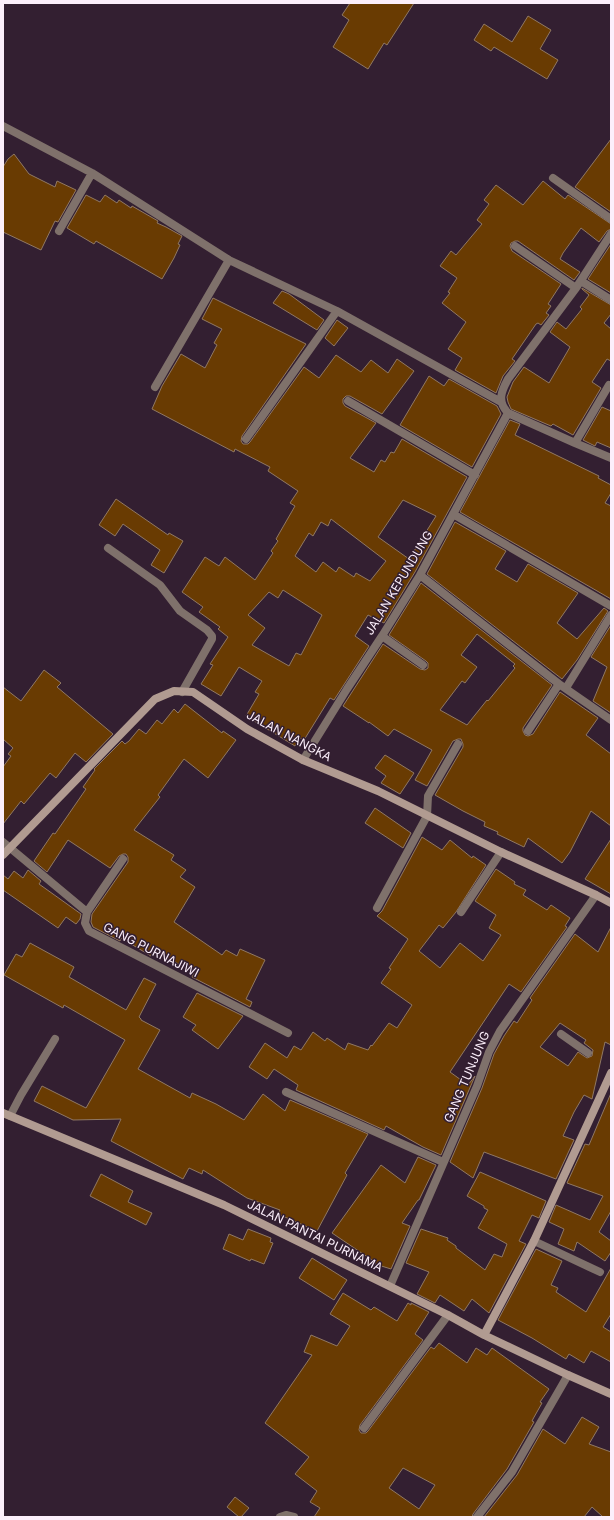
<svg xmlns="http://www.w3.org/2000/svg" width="614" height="1520" font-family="Inter,sans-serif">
	<rect width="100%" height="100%" fill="#331f31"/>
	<!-- building -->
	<path fill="#693b02" stroke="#907863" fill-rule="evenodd" d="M350 3H414L387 45 384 43 368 69 333 47 349 20 342 15Z
		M528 16 551 30 540 49 558 60 547 79 494 47 491 51 474 40 484 24 512 42Z
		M611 139V212L575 187Z
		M14 154 29 174 55 187 57 181 76 190 58 222 55 221 41 250 3 232V167L8 159Z
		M543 181 565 199 568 195 611 224V229L607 231 599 242 581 228 563 253 560 259 580 272 574 280 518 241H515L511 243 510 246 512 251 561 284 548 304 551 306 546 313 549 315 541 325 538 323 536 324 512 359 515 361 503 376 496 393 455 370 462 358 448 349 466 322 442 303 450 293 448 292 457 278 440 266 451 251 456 255 482 224 477 220 489 204 484 200 496 185 523 205Z
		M86 195 100 202 105 195 117 203 119 200 131 208 132 206 158 221 157 223 166 227 182 236 178 244 180 245 174 258 162 279 96 241 94 244 67 228Z
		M611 244V293L588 279Z
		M582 288 611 305V314L604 323 611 329V361L607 359 592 382 601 388 573 435 553 424 551 426 511 409 508 402 507 397 513 382 524 367 549 383 570 347 550 332 557 322 566 329 582 309 580 307 589 295 582 289Z
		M282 291 289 294 324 320 317 330 273 303Z
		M213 298 306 344 242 436 241 441 243 444H248L250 442 304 367 319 378 336 355 361 372 371 360 388 373 397 359 414 371 382 414 350 396H346L343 399V403L345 406 376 423 350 458 374 472 381 460 385 462 391 452 394 453 402 439 467 477 415 572 384 623 368 615 355 636 369 646 334 700 330 698 304 740 300 738 295 746 246 716 259 694 255 692 262 681 239 667 221 696 201 684 213 665 210 664 228 637 218 629 220 627 199 612 203 607 182 592 205 557 219 566 225 557 255 580 273 553 271 551 278 541 276 539 295 506 290 503 298 491 268 471 270 467 235 449 234 452 152 409 162 386 181 354 205 368 217 345 214 343 222 329 202 319ZM403 500 436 516 409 559 378 537ZM331 519 386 561 370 581 356 573 354 577 339 567 336 572 323 562 316 572 295 556 309 533 313 536 321 522 328 526ZM283 590 322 615 301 655 296 653 289 666 252 645 265 628 248 615 269 592 278 598Z
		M337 320 348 328 334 346 325 338Z
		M429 376 444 386 449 379 497 406 501 414 472 467 400 425Z
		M602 407 611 411V448L597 442 595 446 583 440Z
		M510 420 520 424 515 435 599 476 598 478 611 485V493L605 503 611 506V599L460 512Z
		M116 499 168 535 169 533 183 541 164 573 151 565 160 550 123 524 115 536 99 525Z
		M455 522 506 551 495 569 517 582 528 564 578 593 557 623 577 639 604 608 608 611 577 660 562 679 427 574Z
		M421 583 552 685 523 728V731L525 735 528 736 533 734 560 692 598 718 586 735 611 754V826L591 811 570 852 562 863 528 838 524 847 497 834 498 832 484 826 485 822 463 811 435 795 463 747V744L461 739H458L453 741 427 786 415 780 432 750 394 729 388 736 369 722V723L343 706 383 644 420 669 425 670 428 668V663L426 661 389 635ZM477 634 515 664 513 666 515 668 488 701 487 700 467 725 440 710 462 681 465 683 477 667 461 655Z
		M611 625V713L593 701 607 667 591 657Z
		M44 670 61 683 57 687 113 734 86 762 75 753 56 778 50 773 24 804 21 801 3 824V767L11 756 8 754 13 748 3 739V687L21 701Z
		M185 704 222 733 223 731 236 740 208 778 184 759 158 795 160 797 134 830 174 855 171 860 186 870 180 877 195 887 174 922 222 955 226 950 237 956 240 949 265 960 246 999 252 1002 250 1007 192 977 194 973 170 959 169 960 154 950 151 956 121 938 120 941 93 927 91 922 92 914 128 862V857L126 854H123L119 856 110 868 68 840 47 872 34 861 53 833 55 834 86 789 83 787 95 770 94 769 122 741 125 744 129 741 139 729 146 734 157 720 162 724 174 709 178 713Z
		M385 755 414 773 400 794 381 783 386 776 375 768Z
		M375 808 411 833 403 848 365 823Z
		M422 837 442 850 450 840 472 858 473 856 486 865 456 912 443 928 439 925 419 951 440 968 460 943 483 961 501 935 489 928 496 915 475 901 496 869 515 882 514 884 526 890 523 895 547 910 551 905 570 918 565 926 567 927 521 992 509 984 450 1072 468 1085 475 1076 441 1155 423 1147 386 1126 384 1130 296 1090 298 1085 274 1069 267 1079 249 1067 265 1043 287 1058 294 1046 301 1050 313 1032 325 1041 327 1038 345 1050 348 1043 368 1050 371 1045 372 1046 389 1023 397 1028 412 1005 381 983 391 969 389 968 408 939 377 916 382 911Z
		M611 839V894L585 879Z
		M28 870 41 881 39 884 81 914 80 919 76 924 66 917 58 928 3 890V875L8 879 14 871 23 878Z
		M611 927V1045L605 1042 592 1099 584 1095 574 1112 563 1136 574 1140 556 1179 484 1152 473 1178 450 1162 482 1088 494 1054 504 1036 514 1021 517 1023 532 1000 530 998 575 934 598 952ZM560 1023 586 1040 584 1043 593 1050 592 1056 587 1058 578 1052 568 1066 540 1047Z
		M30 943 74 967 69 977 126 1010 144 978 156 984 139 1017 141 1019V1020L160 1030 138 1069 190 1098 192 1093 216 1104 244 1120 263 1094 285 1111 290 1100 368 1134 345 1173 347 1175 317 1231 278 1214 280 1210 247 1198 203 1170 202 1174 189 1168 183 1179 111 1141 121 1119 73 1120 34 1101 42 1086 86 1108 125 1040 64 1005 63 1008 4 975 16 954 22 957Z
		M197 993 243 1016 218 1049 192 1030 196 1025 183 1017Z
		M611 1093V1211L599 1232 611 1241V1252L605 1261 577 1242 574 1251 558 1244 564 1229 549 1222 556 1205 590 1220 603 1196 567 1183 585 1144 589 1145Z
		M418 1157 436 1165 419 1200H418L402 1223 410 1226 391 1269 375 1264V1262L332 1233 381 1165 405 1183Z
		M480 1172 546 1201 539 1218 532 1215 519 1241 526 1244 489 1313 472 1299 464 1311 440 1295 435 1303 417 1294 429 1272 406 1263 421 1229 448 1238 447 1240 456 1246V1248L485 1270 494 1254 502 1257 507 1244 478 1228 488 1210 484 1208V1206L467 1196Z
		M101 1174 133 1191 128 1202 152 1213 146 1225 90 1196Z
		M248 1229 271 1238 270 1242 273 1243 264 1264 251 1259 250 1261 223 1249 229 1234 243 1240Z
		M536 1249 562 1261 551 1285 558 1288 556 1292 586 1312 611 1268V1314L603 1327 611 1332V1362L591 1351 584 1363 569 1354 566 1359 532 1338 498 1320Z
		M312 1258 347 1280 334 1300 299 1278Z
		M343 1293 371 1310 374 1307 397 1321 408 1303 411 1305V1303L429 1312 415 1334 423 1340 360 1425 359 1430 361 1433H366L368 1431 431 1347 434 1349 439 1343 467 1363 476 1348 487 1355 492 1348 549 1389 540 1402 542 1403 533 1419 532 1421 534 1422 507 1469 473 1514 472 1517H314L320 1508 310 1502 317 1491 295 1474 309 1457 265 1423 312 1355 304 1352 311 1335 337 1346 350 1326 330 1314ZM403 1468 435 1485 419 1509 389 1488Z
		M582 1417 599 1427 589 1444 611 1452V1517H603L592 1507 584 1517H484L517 1475 543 1429 565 1444Z
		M235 1497 249 1508 241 1517H239L227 1507Z"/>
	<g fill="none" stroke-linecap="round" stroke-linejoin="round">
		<!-- lane -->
		<path stroke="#7f716b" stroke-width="8" d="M10 1116 21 1095 55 1039"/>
		<!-- street -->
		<path stroke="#7f716b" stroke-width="8" d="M3 126 92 173 229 260 337 311 501 402
			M553 178 611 219
			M59 231 92 173
			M611 234 576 288 508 379C501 392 497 401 508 413L575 443 611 458
			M515 246 576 288
			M581 281 611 300
			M155 387 229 260
			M348 401 475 475
			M246 439 337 311
			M575 443 609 385
			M453 514 611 606
			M108 548 160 585 180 611 207 630 212 636V639L182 692
			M420 575 559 684 611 720
			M382 636 423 665
			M566 688 611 615
			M528 731 559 684
			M303 760 347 689 382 636 420 575 508 413
			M3 842 87 912 85 923 89 931 288 1033
			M377 908 427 816 428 796 458 744
			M87 912 123 859
			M461 912 501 852
			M561 1034 588 1053
			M286 1092 443 1162
			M534 1241 600 1272
			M390 1286 477 1086 489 1052 500 1031 596 895
			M364 1428 448 1315
			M280 1517 286 1515 294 1517
			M477 1517 512 1472 568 1375"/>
		<!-- secondary -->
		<path stroke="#b19b91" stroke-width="8" d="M3 855 155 699 174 691 193 692 247 729 303 760 378 791 501 852 596 895 611 903
			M3 1113 224 1205 448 1315 484 1335 568 1375 611 1394
			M484 1335 534 1241 611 1073"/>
	</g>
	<g text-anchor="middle" stroke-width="3" stroke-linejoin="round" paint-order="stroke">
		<!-- street labels -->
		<g font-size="12" fill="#fceffb" stroke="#331f31">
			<text transform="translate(399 583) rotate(-59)" y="4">JALAN KEPUNDUNG</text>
			<text transform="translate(289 736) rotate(28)" y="4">JALAN NANGKA</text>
			<text transform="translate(151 950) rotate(27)" y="4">GANG PURNAJIWI</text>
			<text transform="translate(467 1077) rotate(-67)" y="4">GANG TUNJUNG</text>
			<text transform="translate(315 1236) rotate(26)" y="4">JALAN PANTAI PURNAMA</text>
		</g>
	</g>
	<!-- border -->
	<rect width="614" height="1520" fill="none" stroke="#fceffb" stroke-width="8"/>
</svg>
